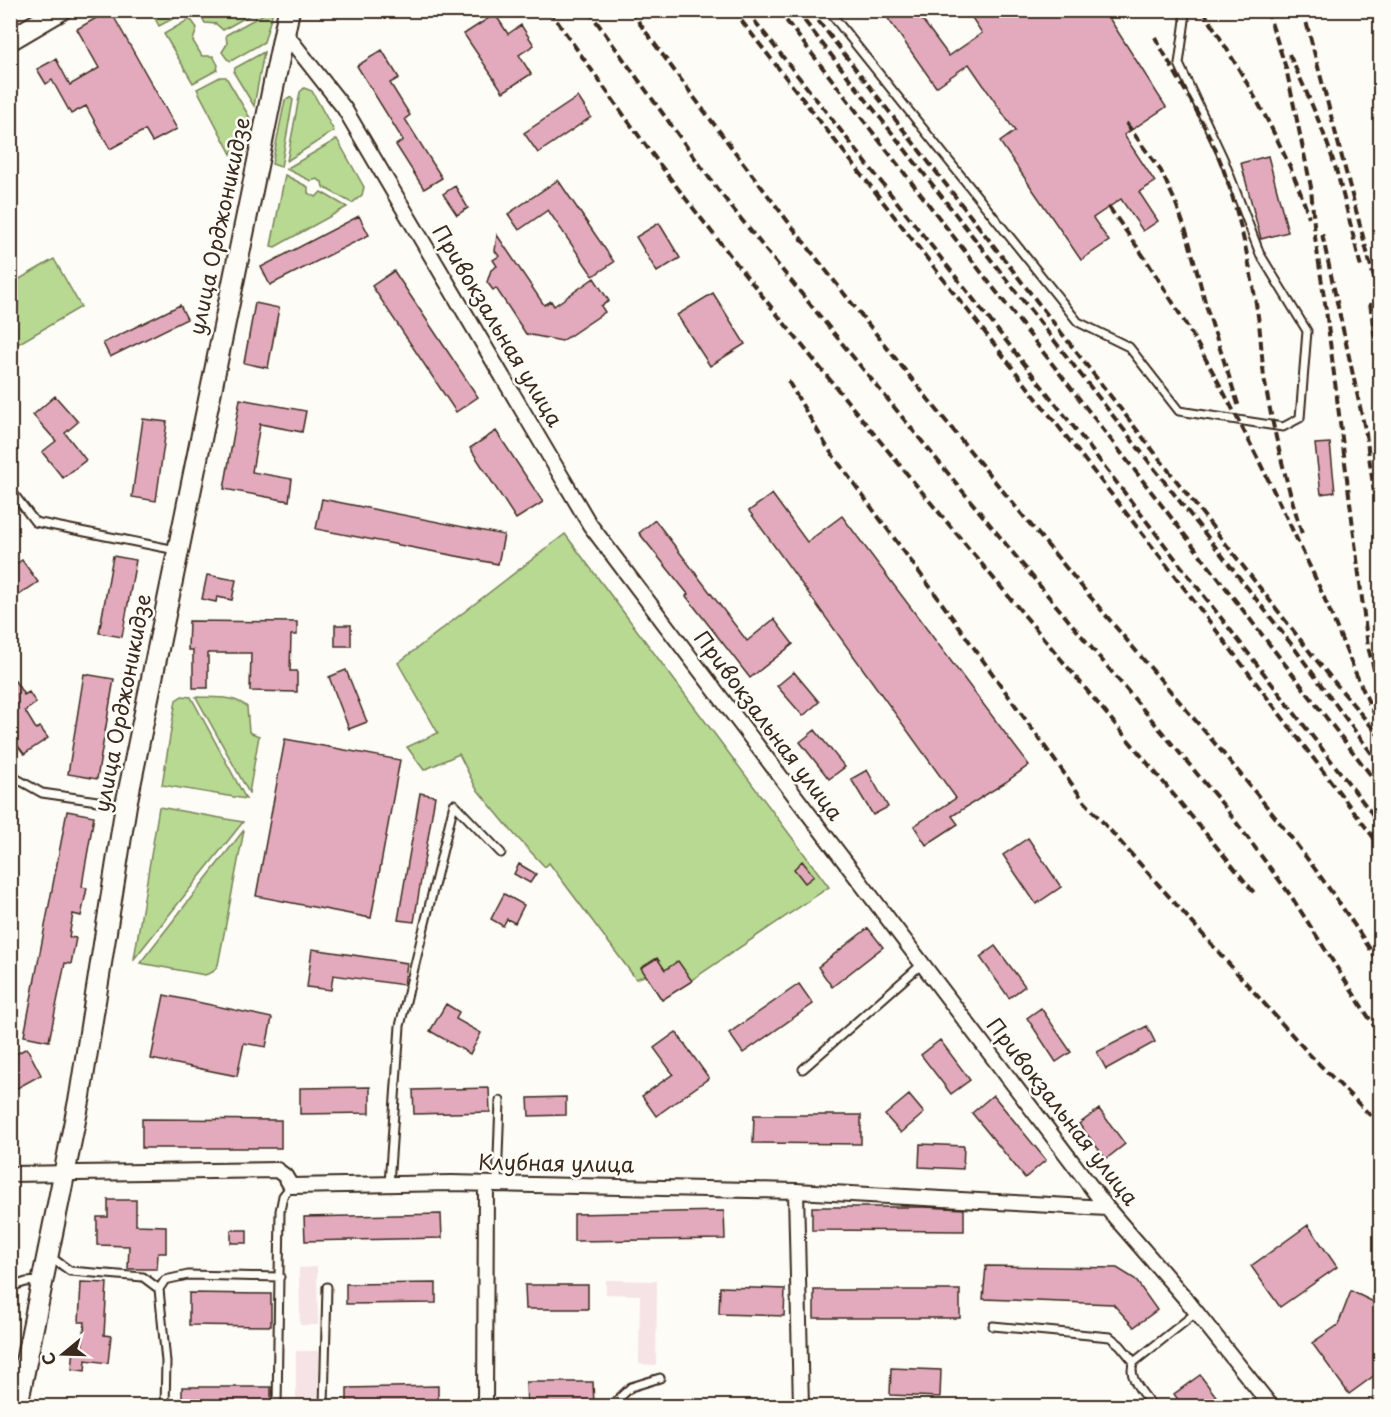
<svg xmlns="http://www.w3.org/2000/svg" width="1391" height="1417" font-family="'Playpen Sans',sans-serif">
	<rect width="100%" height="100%" fill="#fdfcf7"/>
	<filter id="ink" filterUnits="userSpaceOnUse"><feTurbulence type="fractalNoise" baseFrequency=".0167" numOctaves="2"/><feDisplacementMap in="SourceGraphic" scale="12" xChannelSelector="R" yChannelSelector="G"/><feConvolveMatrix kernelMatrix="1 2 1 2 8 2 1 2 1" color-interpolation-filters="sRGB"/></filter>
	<g filter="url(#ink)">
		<!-- built -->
		<path fill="#f5e3e5" d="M317 1267 318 1325H300L299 1268Z
			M606 1280 657 1281 656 1365 639 1364 640 1295 606 1294Z
			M296 1351H319L318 1406H296Z"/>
		<!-- green -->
		<path fill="#b7d992" stroke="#798258" stroke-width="1.5" d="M151 11H185L184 13 159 26Z
			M206 11V10L257 11 223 30 216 24 205 23 202 18V13Z
			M269 11H273L264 42 231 61 227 59 222 52 227 44 226 35Z
			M188 20 192 21 197 28 193 41 202 56H213L218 65 217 70 193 83 164 34Z
			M264 52 254 106 234 73 235 68Z
			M220 77H226L250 118 244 148 235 145 231 154 197 89Z
			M304 88 312 91 334 131 287 161 300 92Z
			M290 97 293 100 281 167 272 164 285 100Z
			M337 139 364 187 362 195 352 203 323 187 322 182 317 179 311 181 286 169Z
			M285 175 308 187V193L316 197 321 192 347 207 275 247 271 246Z
			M54 259 81 307 11 348V284Z
			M565 534 829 887 662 1000 646 975 636 979 549 863 545 867 514 834 476 788 459 754 424 770 407 747 438 733 398 663Z
			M182 696 191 697 246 799 162 785 176 700Z
			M196 697C212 698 235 695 247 707L249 732 259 736 249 793Z
			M159 807 243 822 134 959Z
			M244 830 218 965 213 972 205 975 140 963Z"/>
		<!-- building -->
		<path fill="#e2aabc" stroke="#3b2a1e" stroke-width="1.5" d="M110 10 177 129 152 142 145 130 110 149 86 106 71 114 52 80 46 84 37 69 56 59 70 85 99 68 77 29Z
			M882 10H915L949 56 982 33 967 10H1053L1056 15 1062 10H1104L1166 107 1124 135 1155 182 1139 192 1158 221 1143 231 1121 199 1093 218 1109 241 1081 260 1000 142 1015 131 969 64 936 87Z
			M495 14 508 34 521 25 534 45 519 55 531 74 503 92 464 34Z
			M382 50 399 78 390 83 410 115 405 119 442 178 424 189 396 145 403 140 357 66Z
			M578 97 591 117 538 153 524 133Z
			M1268 156 1288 232 1261 239 1241 163Z
			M558 180 614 262 593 276 548 210 519 230 508 214Z
			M455 186 468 208 457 215 443 194Z
			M359 216 369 235 270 285 261 267Z
			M659 223 680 258 657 272 636 237Z
			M497 235 544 305 551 301 554 306 594 278 609 301 601 306 605 312 562 341 526 334 496 288 493 290 487 282 491 270 497 266 493 260 499 256 495 251Z
			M394 271 478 397 456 412 372 286Z
			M713 293 745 344 710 366 677 315Z
			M255 303 279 308 268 368 244 363Z
			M180 305 187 319 110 357 103 343Z
			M55 396 78 422 65 433 86 460 63 478 42 452 56 441 33 415Z
			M240 399 306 411 302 432 260 424 252 472 292 479 289 501 224 489Z
			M143 419 167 422 156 501 132 497Z
			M496 431 543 502 516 519 470 448Z
			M1330 443 1335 492 1321 494 1315 444Z
			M772 494 807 542 842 516 1029 765 1006 782 952 816 958 824 926 845 914 826 956 798 749 511Z
			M322 499 504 535 498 564 316 529Z
			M655 520 747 641 774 619 793 644 750 678 686 596 688 594 639 533Z
			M113 556 136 560 122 637 99 633Z
			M22 560 38 582 10 601V568Z
			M207 575 236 580 232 600 217 597 216 602 202 599Z
			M189 621 297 622V635H291L290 671H297V692L250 691 251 653H208V688H193V650H188Z
			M335 625H351V646H335Z
			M346 670 367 722 349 729 329 677Z
			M794 672 819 702 803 716 777 686Z
			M10 673 24 695 29 692 36 703 25 711 36 729 40 727 48 738 24 754 10 735Z
			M84 674 114 679 97 779 68 774Z
			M815 730 845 767 829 779 800 742Z
			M285 739 400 760 371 918 256 896Z
			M867 770 888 807 873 815 851 779Z
			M420 793 435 796 414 922 398 920Z
			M67 811 94 816 84 873 82 887 87 888 81 916 73 914 69 937 76 938 71 964 65 963 49 1041 24 1036Z
			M1028 838 1061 887 1036 904 1003 855Z
			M802 861 814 876 805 883 794 869Z
			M519 864 536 874 530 883 514 874Z
			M504 894 524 905 515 923 507 919 503 926 491 919Z
			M868 928 883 947 832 987 818 967Z
			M995 946 1025 986 1009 998 980 957Z
			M312 949 407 963 404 985 333 975 331 990 307 987Z
			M657 958 665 970 678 961 692 981 662 1000 641 968Z
			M799 984 813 1004 743 1053 729 1033Z
			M164 995 272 1018 266 1047 244 1043 237 1076 151 1059Z
			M446 1004 459 1012 456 1019 481 1033 470 1054 430 1031Z
			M1041 1008 1071 1052 1056 1062 1027 1018Z
			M1147 1026 1155 1042 1106 1069 1097 1052Z
			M676 1032 709 1078 656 1116 642 1096 673 1074 654 1048Z
			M940 1040 970 1080 951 1094 921 1055Z
			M27 1048 41 1075 10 1092V1057Z
			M370 1087V1113L300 1114V1088Z
			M489 1088 490 1112 414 1114 413 1090Z
			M909 1095 924 1113 901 1133 885 1115Z
			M993 1095 1046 1160 1025 1178 972 1113Z
			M566 1097V1115L529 1116 528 1098Z
			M1099 1109 1125 1144 1106 1159 1079 1124Z
			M754 1115H861V1144L753 1143Z
			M142 1119 281 1120V1148H142Z
			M920 1144 964 1146 963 1169 919 1167Z
			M108 1200H136V1225L166 1226V1253H158L157 1269H128L129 1246 97 1245V1217H108Z
			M812 1207H924L964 1209V1231L812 1230Z
			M724 1211 725 1239 574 1241V1214Z
			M441 1214 442 1238 305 1241 304 1217Z
			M1308 1225 1337 1267 1280 1307 1251 1266Z
			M231 1230H247V1243H231Z
			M986 1266 1117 1268 1135 1279 1157 1310 1134 1327 1113 1304 983 1299Z
			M81 1282 107 1283 104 1335 111 1336 108 1363 86 1360 85 1371 72 1369 74 1349 82 1350 85 1322H79Z
			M436 1283V1303L346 1304V1284Z
			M525 1285H588V1309H526Z
			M720 1287 785 1289 784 1316 719 1314Z
			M814 1290H960V1318H814Z
			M1351 1291 1380 1305V1360L1375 1375 1349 1394 1312 1343 1338 1325Z
			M189 1293 271 1294V1326L189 1325Z
			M891 1368 941 1370 940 1397 890 1395Z
			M1200 1375 1224 1407H1183L1174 1394Z
			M526 1382H593L594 1405 527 1406Z
			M438 1386V1405L347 1406V1388Z
			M182 1387H271V1407H182Z"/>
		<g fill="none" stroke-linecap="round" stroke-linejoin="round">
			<!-- lane casing -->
			<g stroke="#3b2a1e" stroke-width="11">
				<path id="lane" d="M828 10 1078 322 1129 347 1179 411 1283 427 1300 418 1307 331 1260 254 1223 158 1179 64 1185 20 1182 10
					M10 489 35 522 176 550
					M10 775 42 793 125 805
					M803 1069 922 964
					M389 1184 400 1026 454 804 501 853
					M497 1184 500 1101
					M51 1257 70 1271 143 1277 159 1289
					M10 1287 26 1282 39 1281
					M993 1326 1110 1337 1120 1345 1134 1362
					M165 1406 166 1362 159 1289 165 1280 188 1275 280 1277
					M277 1406 280 1211 283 1196 291 1186
					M324 1406 327 1287
					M611 1406 631 1387 660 1378
					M1152 1406C1144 1394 1126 1377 1134 1362L1197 1312"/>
			</g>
			<!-- street casing -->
			<g stroke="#3b2a1e" stroke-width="18">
				<path id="street" d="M285 33 344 108 590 525 1107 1208 1185 1298 1271 1406
					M10 1174 277 1170 285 1176 291 1186 451 1183 796 1191 1107 1208
					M796 1191 801 1406
					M485 1406 486 1184"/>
			</g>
			<!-- secondary casing -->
			<g stroke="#3b2a1e" stroke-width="24">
				<path id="secondary" d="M10 40 61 10
					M17 1406 80 1096 126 805 289 10"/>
			</g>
			<!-- lane -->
			<use href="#lane" stroke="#fdfcf7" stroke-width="7"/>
			<!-- street -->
			<use href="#street" stroke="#fdfcf7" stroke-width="14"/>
			<!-- secondary -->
			<use href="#secondary" stroke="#fdfcf7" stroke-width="20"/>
			<!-- rail -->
			<path stroke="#3b2a1e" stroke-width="4" stroke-dasharray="9 4.5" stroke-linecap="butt" d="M549 10C594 73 639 138 686 199 870 436 1067 663 1256 895
				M588 10 718 190 765 249 1049 597 1224 806 1291 896 1380 1035
				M630 10C778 215 936 412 1098 606 1196 723 1300 835 1380 965
				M733 10 1162 559 1380 846
				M746 10 1073 426 1380 824
				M778 10 1380 787
				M796 10 1292 645 1380 765
				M810 10 1313 656 1380 737
				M1061 10V11
				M1203 10C1244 77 1285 143 1309 217
				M1267 10 1286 68 1311 187 1315 237 1326 310 1368 647 1380 691
				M1303 10 1380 301
				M1155 37C1177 78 1204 119 1221 163 1240 213 1251 269 1259 323 1261 341 1262 359 1264 377 1273 431 1287 485 1303 537
				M1289 54C1307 93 1325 132 1337 173 1346 204 1353 236 1361 267
				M1126 123 1161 171 1175 201 1187 234 1207 309 1239 407
				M1109 207C1124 229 1141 251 1155 274 1216 369 1264 470 1312 571 1336 622 1354 675 1380 725
				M1322 234 1366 434 1376 507 1380 557
				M1370 303 1380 374
				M788 381 829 450 936 595 1084 801 1310 1055 1380 1125"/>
		</g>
	</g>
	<g text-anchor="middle" stroke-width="5" stroke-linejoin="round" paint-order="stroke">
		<!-- street labels -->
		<g font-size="21" fill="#3b2a1e" stroke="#fdfcf7">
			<text transform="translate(220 226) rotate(-78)" y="7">улица Орджоникидзе</text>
			<text transform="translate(497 326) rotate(59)" y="7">Привокзальная улица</text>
			<text transform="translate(123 703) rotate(-79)" y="7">улица Орджоникидзе</text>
			<text transform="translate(768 726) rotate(53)" y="7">Привокзальная улица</text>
			<text transform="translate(1062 1112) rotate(52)" y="7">Привокзальная улица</text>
			<text transform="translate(556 1164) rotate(1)" y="7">Клубная улица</text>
		</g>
	</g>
	<!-- margin -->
	<rect width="1391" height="1417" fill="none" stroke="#fdfcf7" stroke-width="36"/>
	<rect x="18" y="18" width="1355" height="1381" fill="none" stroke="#3b2a1e" stroke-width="2" filter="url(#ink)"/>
	<!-- north arrow -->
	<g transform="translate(63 1354) rotate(251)" stroke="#fdfcf7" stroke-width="4.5" paint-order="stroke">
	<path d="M0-4.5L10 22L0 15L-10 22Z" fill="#3b2a1e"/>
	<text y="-9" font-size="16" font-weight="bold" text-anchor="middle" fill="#3b2a1e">С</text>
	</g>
</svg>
